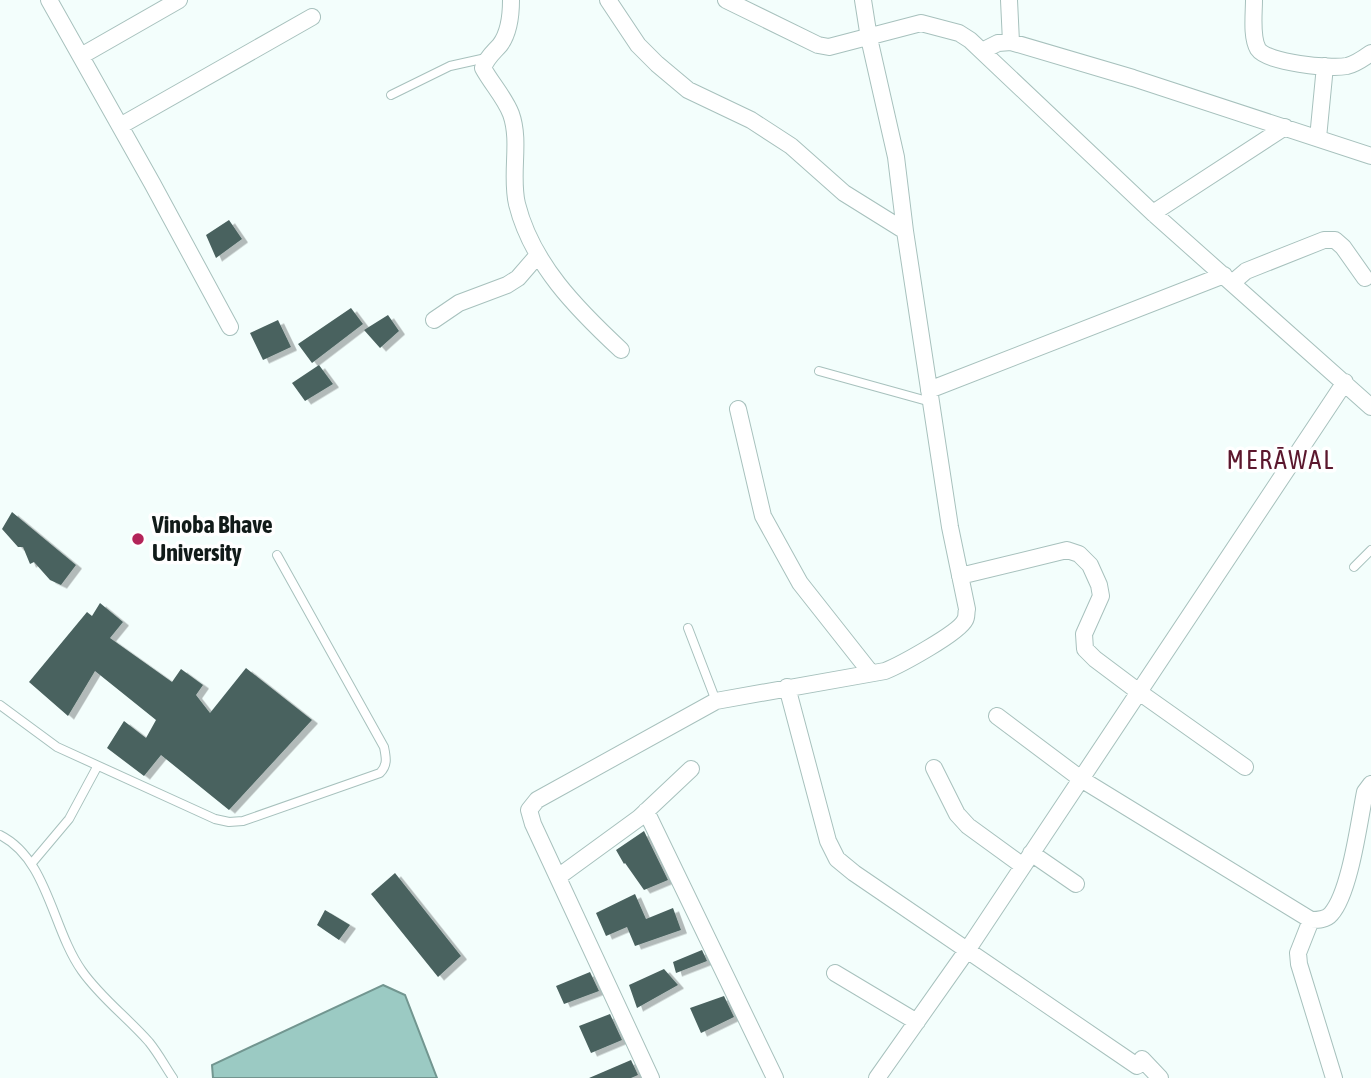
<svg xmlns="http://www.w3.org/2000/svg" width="1371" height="1078" font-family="'Asap Condensed',sans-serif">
	<defs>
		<filter id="shadow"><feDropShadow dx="6" dy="3.5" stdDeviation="0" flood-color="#0004"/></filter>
	</defs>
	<rect width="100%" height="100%" fill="#f3fefc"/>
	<!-- water -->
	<path fill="#9bcac3" stroke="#729690" stroke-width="2" d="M383 985 405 995 437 1078H213L212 1065Z"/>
	<!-- building -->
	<path fill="#4a625f" filter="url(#shadow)" d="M229 220 242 239 216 258 206 235Z
		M351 308 363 324 312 363 298 344Z
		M388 315 399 331 380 348 364 330Z
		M278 320 291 347 263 360 250 333Z
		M319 365 333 384 305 401 292 383Z
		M12 512 76 565 61 585 50 580 34 562 30 564 23 547H18L2 529Z
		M100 603 123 622 110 638 172 682 181 669 203 685 196 695 210 713 246 668 312 720 229 810 161 755 144 776 107 748 124 721 146 738 156 720 95 671 68 716 29 682 87 612 92 616Z
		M644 831 668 880 644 890 625 863 624 864 616 850Z
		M395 873 461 956 438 977 371 894Z
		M635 894 646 919 673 908 681 930 635 946 627 927 606 936 596 913Z
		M325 910 350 925 339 940 317 925Z
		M702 950 707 961 676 973 673 962Z
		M664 969 678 985 637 1008 629 985Z
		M590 972 599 991 564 1004 556 986Z
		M724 996 734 1017 701 1033 690 1008Z
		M610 1014 622 1040 591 1053 579 1026Z
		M631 1060 638 1075 631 1078H589Z"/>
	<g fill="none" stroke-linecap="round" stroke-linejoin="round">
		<!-- lane casing -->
		<g stroke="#a7c1bd" stroke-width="10">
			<path id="lane" d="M391 95 450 66 486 58
				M819 371 931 402
				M1354 567 1371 550
				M688 628 716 701
				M0 705 57 747 215 819 229 822 243 821 380 773C388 765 386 757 384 747L277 555
				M0 835C48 859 52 929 82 971 101 998 127 1017 149 1042 158 1053 165 1066 173 1078
				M32 863 69 819 97 767"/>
		</g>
		<!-- street casing -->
		<g stroke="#a7c1bd" stroke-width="18">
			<path id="street" d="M49 0 152 183 230 327
				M511 0C511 14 509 33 500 45 493 53 487 57 483 68 491 83 505 98 511 114 521 142 510 175 517 204 532 264 577 309 621 350
				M608 0 638 45 657 64 688 90 751 120 791 146 844 193 905 231
				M726 0 818 45 829 47 921 23 959 33 970 40 1153 213 1371 407
				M1009 0 1011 42
				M1254 0C1254 14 1251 37 1258 49 1267 63 1330 69 1347 66 1356 64 1364 58 1371 53
				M982 51 998 43 1011 42 1133 78 1371 156
				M81 56 179 0
				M120 126 312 17
				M1318 138 1325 66
				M1153 213 1285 127
				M1232 283 1246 271 1324 240H1335L1343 247 1365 278
				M434 320 459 303 507 285 518 278 537 256
				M929 390 1224 275
				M738 409 763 516 800 583 871 673
				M960 576 1067 550 1079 554 1090 565 1099 585 1101 596 1084 634 1085 649 1095 659 1139 692 1245 767
				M787 687 828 841 837 859 854 873 1137 1066
				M997 716 1081 779 1311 920C1318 920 1326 920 1331 914 1350 893 1359 822 1365 792L1371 784
				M934 768 957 814 968 826 1023 866
				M646 811 775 1078
				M1031 853 1076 884
				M558 877 639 818 691 769
				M1311 920 1298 953 1299 964 1334 1078
				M835 973 917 1022
				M1142 1059 1160 1078
				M651 1078 533 824 529 810 537 800 716 701 885 671C900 665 959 633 965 620 967 617 966 613 967 609L950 527 905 231 896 157 869 38 863 0
				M877 1078 968 949 1345 382"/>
		</g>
		<!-- lane -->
		<use href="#lane" stroke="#fff" stroke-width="8"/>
		<!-- street -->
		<use href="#street" stroke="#fff" stroke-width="16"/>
	</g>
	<!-- markers -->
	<circle fill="#b32459" stroke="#fff" stroke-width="2.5" cx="138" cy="539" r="7"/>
	<g text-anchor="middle" stroke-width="7" stroke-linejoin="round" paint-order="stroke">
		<!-- poi labels -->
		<g font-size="24" font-weight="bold" fill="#111b19" stroke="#fff" text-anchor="start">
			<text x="152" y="533">Vinoba Bhave<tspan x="152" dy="28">University</tspan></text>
		</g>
		<!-- neighbourhood labels -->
		<g font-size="26" letter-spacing="2" fill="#5b172d" stroke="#fff">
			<text x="1281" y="469">MERĀWAL</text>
		</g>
	</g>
</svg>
